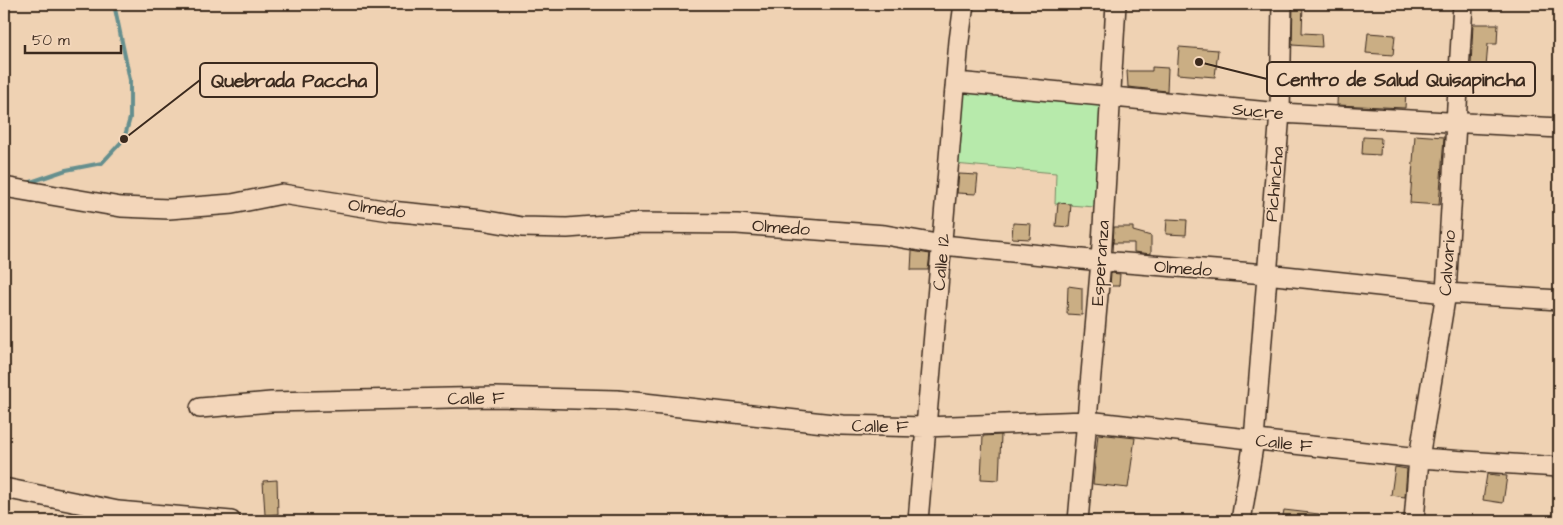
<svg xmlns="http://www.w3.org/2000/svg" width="1563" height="525" font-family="'Architects Daughter',sans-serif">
	<rect width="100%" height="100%" fill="#efd2b3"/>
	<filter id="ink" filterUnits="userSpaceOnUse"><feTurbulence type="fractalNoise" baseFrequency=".02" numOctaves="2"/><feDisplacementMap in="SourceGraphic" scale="10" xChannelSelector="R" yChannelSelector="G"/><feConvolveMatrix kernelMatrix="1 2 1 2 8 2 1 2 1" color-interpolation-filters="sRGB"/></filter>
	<g filter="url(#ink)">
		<!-- green -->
		<path fill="#b7eaab" stroke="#798a64" d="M964 92 1105 104 1095 207 1055 204 1056 173 954 164Z"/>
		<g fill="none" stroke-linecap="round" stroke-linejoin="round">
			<!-- stream -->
			<path stroke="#658f8e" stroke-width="4" d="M28 183 66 170 102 163 124 139 130 118V80L114 4"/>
		</g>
		<!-- building -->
		<path fill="#caae84" stroke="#3b2a1e" d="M1293 4H1303L1302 33 1321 34 1322 47 1292 45Z
			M1473 24H1498L1497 44H1488L1486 67 1471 66Z
			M1368 33 1395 35 1393 55 1366 53Z
			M1179 47 1218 50 1215 77 1177 74Z
			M1152 67 1168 68 1167 91 1128 87 1127 71H1152Z
			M1364 77 1379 78 1378 88 1406 90 1405 108 1337 105 1338 79 1364 80Z
			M1415 135 1444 137 1439 205 1410 203Z
			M1363 137 1381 138 1380 155 1362 154Z
			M959 174 978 175 976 194 957 193Z
			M1058 203 1071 204 1069 227 1056 226Z
			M1167 219 1187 220 1186 235 1166 234Z
			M1013 223 1031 224 1030 239 1012 238Z
			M1114 227H1133V231L1151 236V254L1134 252V243H1113Z
			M912 251 930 254 928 270H911Z
			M1111 273 1120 274 1119 286H1110Z
			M1068 286 1082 288V315L1067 314Z
			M1098 434 1135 438 1128 488 1093 484Z
			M1001 435 999 480 981 479 983 436Z
			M1395 467 1407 469 1405 497 1391 495Z
			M1487 474 1507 476 1503 503 1483 500Z
			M277 480 278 514 265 515 263 481Z
			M1284 510 1319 514V521H1282Z"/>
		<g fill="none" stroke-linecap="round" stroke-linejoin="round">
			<!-- minor casing -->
			<g stroke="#3b2a1e" stroke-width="22">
				<path id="minor" d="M957 82 1280 113 1559 128
					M4 187 121 207 169 209 232 204 282 194 390 211 482 220 522 227 567 228 632 223 737 224 885 235 943 245 1101 261 1266 274 1446 293 1559 300
					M200 408 271 402 495 397 617 400 842 425 925 427 1087 421 1419 458 1559 467
					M4 488 118 511 231 521
					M918 521 959 41 964 4
					M1078 521 1101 261 1116 4
					M1241 521 1254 440 1280 113 1282 4
					M1414 521 1419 458 1446 293 1463 4"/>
			</g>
			<!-- minor -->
			<use href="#minor" stroke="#f3d6ba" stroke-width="19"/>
		</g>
	</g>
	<g text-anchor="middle" stroke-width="4" stroke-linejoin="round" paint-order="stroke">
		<!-- street labels -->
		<g font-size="18" fill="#3b2a1e" stroke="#f3d6ba">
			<text transform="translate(1258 111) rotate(5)" y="6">Sucre</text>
			<text transform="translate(1274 184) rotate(-85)" y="6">Pichincha</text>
			<text transform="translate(377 208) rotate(8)" y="6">Olmedo</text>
			<text transform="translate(781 227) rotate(4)" y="6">Olmedo</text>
			<text transform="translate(941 262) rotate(-85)" y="6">Calle 12</text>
			<text transform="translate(1100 263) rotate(-86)" y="6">Esperanza</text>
			<text transform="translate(1447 263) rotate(-86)" y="6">Calvario</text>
			<text transform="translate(1183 268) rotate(4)" y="6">Olmedo</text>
			<text transform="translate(476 398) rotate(-1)" y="6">Calle F</text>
			<text transform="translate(880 426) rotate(1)" y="6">Calle F</text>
			<text transform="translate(1284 443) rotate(6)" y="6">Calle F</text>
		</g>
	</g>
	<!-- callouts -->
	<path fill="none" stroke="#3b2a1e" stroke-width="2" d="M1199 62L1267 79M124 139L200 80"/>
	<g fill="#3b2a1e" stroke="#f3d6ba" stroke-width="2">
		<circle cx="1199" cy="62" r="5"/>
		<circle cx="124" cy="139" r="5"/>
	</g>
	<g fill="#f3d6ba" stroke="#3b2a1e" stroke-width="2">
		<rect x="1267" y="62" width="268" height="34" rx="5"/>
		<rect x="200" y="63" width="177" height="34" rx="5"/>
	</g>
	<g font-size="19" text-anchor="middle" font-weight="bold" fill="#3b2a1e">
		<text x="1401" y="86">Centro de Salud Quisapincha</text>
		<text x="289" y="87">Quebrada Paccha</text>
	</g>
	<!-- margin -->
	<rect width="1563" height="525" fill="none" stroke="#f3d6ba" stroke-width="20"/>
	<rect x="10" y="10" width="1543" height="505" fill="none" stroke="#3b2a1e" stroke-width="2" filter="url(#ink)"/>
	<!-- scale -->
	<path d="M25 45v8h96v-8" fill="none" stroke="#3b2a1e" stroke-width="2.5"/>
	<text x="32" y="45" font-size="15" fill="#3b2a1e" stroke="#f3d6ba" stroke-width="4" paint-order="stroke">50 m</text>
</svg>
